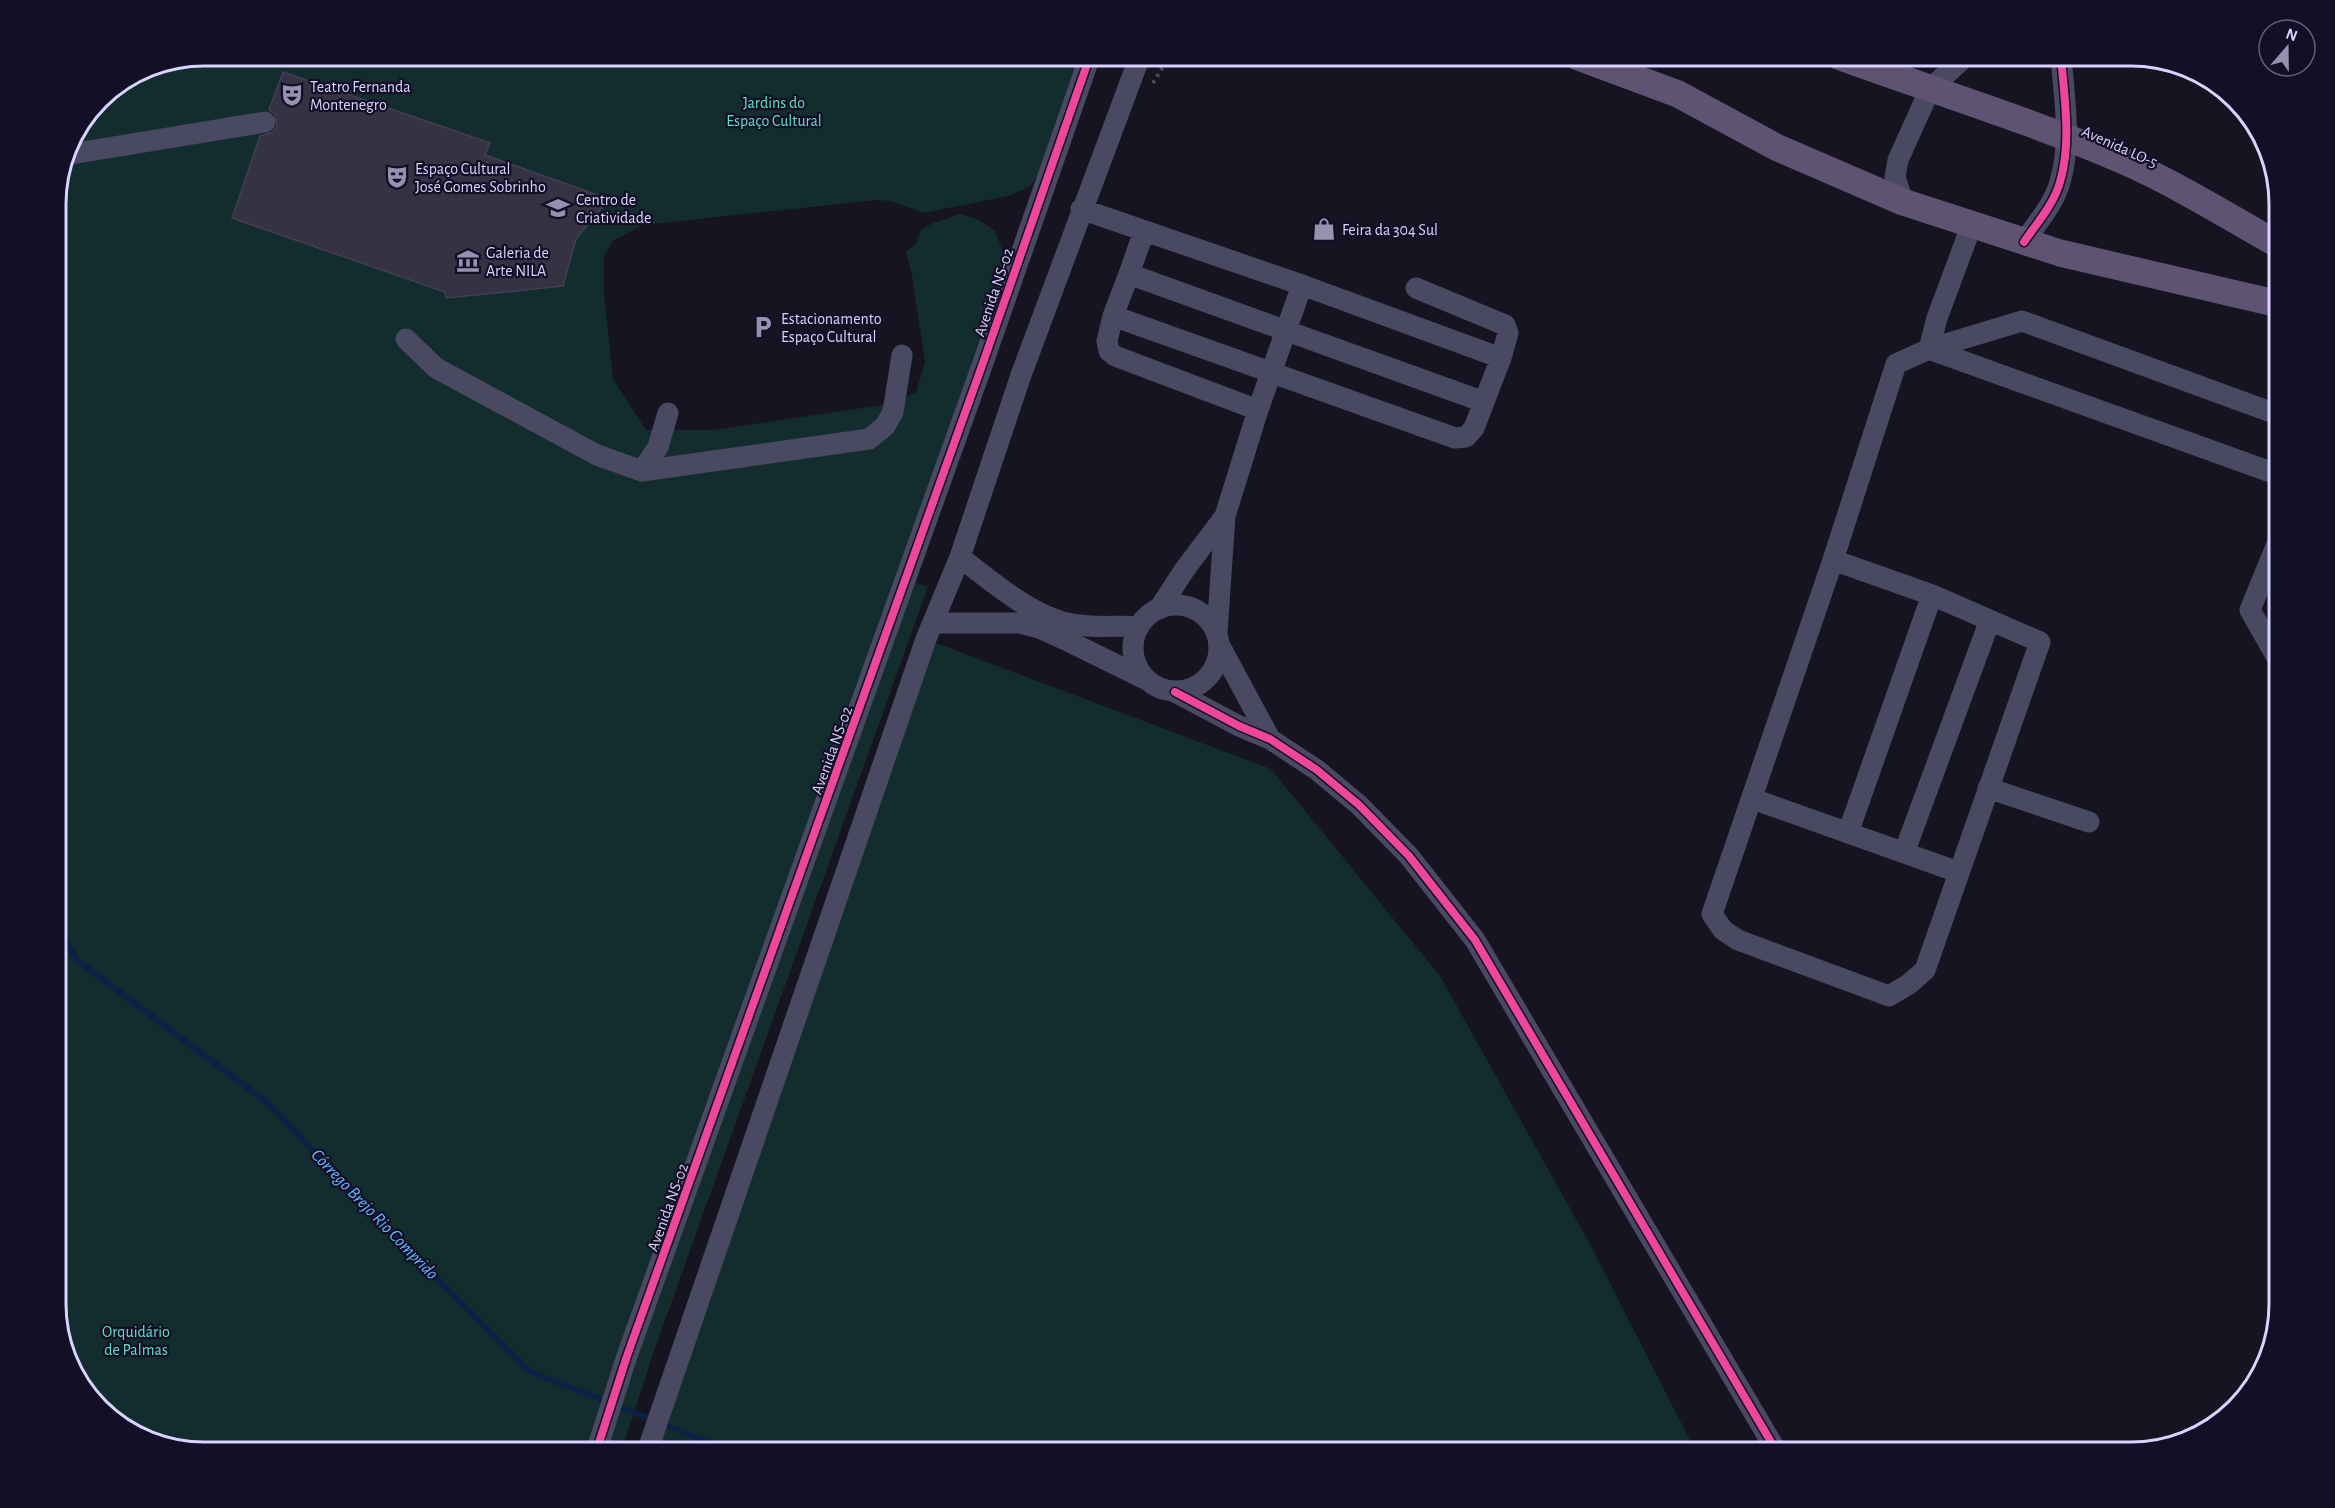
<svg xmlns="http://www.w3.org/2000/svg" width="2335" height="1508" font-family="'Alegreya Sans',sans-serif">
	<rect width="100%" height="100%" fill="#161421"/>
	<!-- green -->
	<path fill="#132c2d" d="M204 56H1086L1048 164 1029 187 1008 196 924 213 890 201 877 200 643 225 613 241 604 256V293L613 379 646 430H714L889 404 916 392 925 362 912 276 906 251 915 245 921 230 931 224 960 214 977 219 995 231 1009 267 900 577 928 587 654 1351 621 1452H204L122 1428 76 1379 56 1314V194L67 147 99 99 147 67Z
		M926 639 1271 769 1440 976 1591 1246 1696 1452H647Z"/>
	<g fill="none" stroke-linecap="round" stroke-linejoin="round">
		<!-- stream -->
		<path stroke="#0d2144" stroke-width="6" d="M56 924 77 960 268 1103 366 1207 529 1371 726 1449 728 1452"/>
	</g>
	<!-- building -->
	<path fill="#343243" stroke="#433f54" stroke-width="1.5" d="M283 72 490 143 485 155 609 199 576 239 563 286 446 298 445 292 232 218 260 136 273 132 277 126 275 114 269 110Z"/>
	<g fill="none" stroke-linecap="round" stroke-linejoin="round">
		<!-- path -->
		<path stroke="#44505f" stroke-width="4" stroke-dasharray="3 4.5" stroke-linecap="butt" d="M1153 83 1164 65 1174 56"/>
		<!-- minor -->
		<path stroke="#4a4962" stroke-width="21" d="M65 155 265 122
			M1903 202 1895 177 1898 160 1930 89 1966 56
			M1081 209 1302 285 1258 410 1225 516 1217 633
			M2024 242C2037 223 2054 204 2060 182 2072 141 2064 97 2061 56
			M1129 274 1144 231
			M1302 285 1501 358 1484 402 1129 274 1113 316 1455 438 1466 437 1474 428 1484 402
			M1416 288 1505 325 1508 333 1501 358
			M1113 316 1107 341 1109 351 1115 356 1258 410
			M406 339 436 368 597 455 642 471 869 439 885 426 893 412 902 355
			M1929 349 2279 475
			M1929 349 1937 318 1972 224
			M642 471 658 447 668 413
			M2279 539 2250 610 2279 661
			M960 557C992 582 1037 621 1079 625 1099 628 1119 625 1139 627
			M1833 560 1932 595 2040 642 1925 970 1909 984 1889 996 1738 940 1723 930 1712 914 1833 560 1896 364 1929 349 2022 321 2279 415
			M1133 648a43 43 0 1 1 86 0a43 43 0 1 1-86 0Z
			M1159 609 1185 569 1225 516
			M933 623H1020L1039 628 1070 642 1145 679
			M1220 646 1270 739
			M1175 692 1239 726 1270 739 1317 770 1359 805 1409 856 1475 940 1777 1452
			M1988 788 2089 822
			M1753 799 1958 872
			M1848 833 1932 595
			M1904 853 1990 620
			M596 1452 627 1356 984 360 1090 56
			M647 1452 926 639 960 557 1021 375 1140 56"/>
		<!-- major -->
		<path stroke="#5e5373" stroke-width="27" d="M1576 56 1678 94 1778 148 1903 202 2060 253 2279 304
			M1838 56C1934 91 2033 121 2126 162 2180 186 2229 217 2279 245"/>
		<!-- cycleway casing -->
		<g stroke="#130f26" stroke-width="11">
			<path id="cycleway" d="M2024 242C2037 223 2054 204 2060 182 2072 141 2064 97 2061 56
				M1175 692 1239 726 1270 739 1317 770 1359 805 1409 856 1475 940 1777 1452
				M596 1452 627 1356 984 360 1090 56"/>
		</g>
		<!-- cycleway -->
		<use href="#cycleway" stroke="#ed469a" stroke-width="8"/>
	</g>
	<!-- icons -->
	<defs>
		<g id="theatre-bare" transform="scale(1.8)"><path d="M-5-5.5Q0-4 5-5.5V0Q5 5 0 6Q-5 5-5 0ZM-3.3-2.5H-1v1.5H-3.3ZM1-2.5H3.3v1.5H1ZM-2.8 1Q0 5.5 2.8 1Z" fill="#9591b1" stroke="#130f26" stroke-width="2.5" paint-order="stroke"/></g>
		<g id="school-bare" transform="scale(1.8)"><path d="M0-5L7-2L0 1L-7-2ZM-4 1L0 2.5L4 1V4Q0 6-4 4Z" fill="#9591b1" stroke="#130f26" stroke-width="2.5" paint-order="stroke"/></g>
		<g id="shop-bare" transform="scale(1.8)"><path d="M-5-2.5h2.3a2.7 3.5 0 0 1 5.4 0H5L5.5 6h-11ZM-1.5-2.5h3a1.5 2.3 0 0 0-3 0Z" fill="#9591b1" stroke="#130f26" stroke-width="2.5" paint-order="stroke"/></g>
		<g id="museum-bare" transform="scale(1.8)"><path d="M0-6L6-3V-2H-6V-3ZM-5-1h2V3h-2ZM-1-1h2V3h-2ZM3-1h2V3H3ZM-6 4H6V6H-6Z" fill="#9591b1" stroke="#130f26" stroke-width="2.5" paint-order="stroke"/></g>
		<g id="parking-bare" transform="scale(1.8)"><path d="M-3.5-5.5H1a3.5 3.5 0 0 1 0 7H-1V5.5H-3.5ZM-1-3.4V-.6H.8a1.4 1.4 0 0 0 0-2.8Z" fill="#9591b1" stroke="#130f26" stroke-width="2.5" paint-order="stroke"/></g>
	</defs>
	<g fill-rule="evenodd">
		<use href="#theatre-bare" x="292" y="95"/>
		<use href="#theatre-bare" x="397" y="177"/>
		<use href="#school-bare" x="558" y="208"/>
		<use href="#shop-bare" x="1324" y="229"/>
		<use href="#museum-bare" x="468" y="261"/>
		<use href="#parking-bare" x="763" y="327"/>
	</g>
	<g text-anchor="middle" stroke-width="4.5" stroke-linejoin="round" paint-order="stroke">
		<!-- poi labels -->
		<g font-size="16" fill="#d9d4ff" stroke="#130f26" text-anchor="start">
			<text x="310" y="92">Teatro Fernanda<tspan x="310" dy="18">Montenegro</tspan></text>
			<text x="415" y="174">Espaço Cultural<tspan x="415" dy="18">José Gomes Sobrinho</tspan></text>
			<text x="576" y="205">Centro de<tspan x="576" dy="18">Criatividade</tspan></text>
			<text x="1342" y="235">Feira da 304 Sul</text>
			<text x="486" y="258">Galeria de<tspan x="486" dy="18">Arte NILA</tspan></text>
			<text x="781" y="324">Estacionamento<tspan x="781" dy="18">Espaço Cultural</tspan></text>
		</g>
		<!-- park labels -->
		<g font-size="16" fill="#5fe0c0" stroke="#130f26">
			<text x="774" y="108">Jardins do<tspan x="774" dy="18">Espaço Cultural</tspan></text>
			<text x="136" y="1337">Orquidário<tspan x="136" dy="18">de Palmas</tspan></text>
		</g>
		<!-- street labels -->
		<g font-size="16" fill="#d9d4ff" stroke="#130f26">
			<text transform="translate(2120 146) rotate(24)" y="6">Avenida LO-5</text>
			<text transform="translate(993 292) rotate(-71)" y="6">Avenida NS-02</text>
			<text transform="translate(831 750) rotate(-70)" y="6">Avenida NS-02</text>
			<text transform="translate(667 1207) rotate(-70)" y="6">Avenida NS-02</text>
		</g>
		<!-- water labels -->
		<g font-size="18" font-style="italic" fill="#62b6ff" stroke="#130f26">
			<text transform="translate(375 1214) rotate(46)" y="6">Córrego Brejo Rio Comprido</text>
		</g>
	</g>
	<!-- crop -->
	<path d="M0 0H2335V1508H0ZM204 66H2131A138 138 0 0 1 2269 204V1304A138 138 0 0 1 2131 1442H204A138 138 0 0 1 66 1304V204A138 138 0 0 1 204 66Z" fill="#130f26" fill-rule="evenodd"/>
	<path fill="none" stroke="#d9d4ff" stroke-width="3" d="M204 66H2131A138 138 0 0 1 2269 204V1304A138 138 0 0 1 2131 1442H204A138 138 0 0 1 66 1304V204A138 138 0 0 1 204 66Z"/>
	<!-- north arrow -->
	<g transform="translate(2287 48) rotate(20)"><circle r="28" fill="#130f26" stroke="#625e7d" stroke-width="1.5"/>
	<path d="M0-4.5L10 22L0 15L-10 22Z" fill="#9591b1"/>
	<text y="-9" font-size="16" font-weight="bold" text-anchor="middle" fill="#d9d4ff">N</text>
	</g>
</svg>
